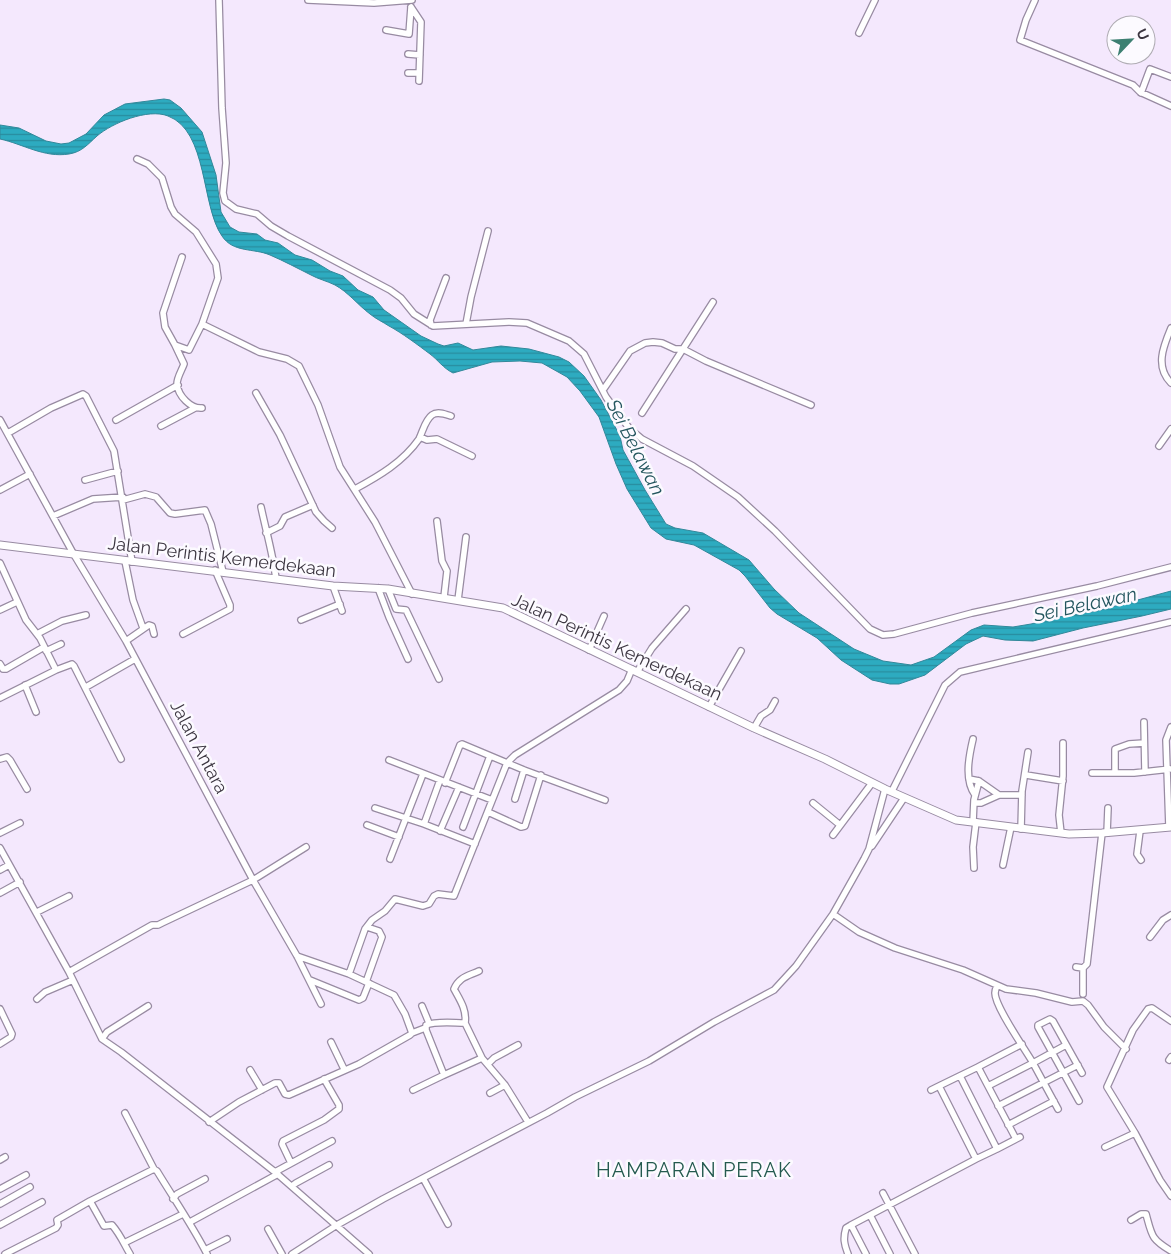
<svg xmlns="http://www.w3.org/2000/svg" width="1171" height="1254" font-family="Raleway,sans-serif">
	<defs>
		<pattern id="water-rules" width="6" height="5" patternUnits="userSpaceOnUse" patternTransform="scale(1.25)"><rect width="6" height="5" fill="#2dabc0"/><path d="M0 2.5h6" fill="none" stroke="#288c9e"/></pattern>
	</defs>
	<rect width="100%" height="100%" fill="#f4e8fd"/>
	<!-- water -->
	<path fill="url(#water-rules)" stroke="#32889a" d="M164 99 170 100 181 108 202 132 216 175 221 212 230 227 239 232 257 234 265 240 278 243 295 255 312 260 330 271 343 276 358 290 373 297 384 310 421 336 438 344 444 346 458 343 473 350 501 346 529 349 559 357 569 362 584 376 601 400 620 436 623 450 645 490 666 524 675 528 703 533 749 560 774 589 799 613 854 649 883 661 911 665 934 657 971 630 984 625 1013 627 1031 624 1059 617 1097 611 1171 591V609L1142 616 1083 628 1033 641 1005 640 983 636 966 644 925 675 899 684H890L872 680 841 660 817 638 777 614 770 608 745 576 739 570 694 545 666 539 651 528 627 489 616 464 599 417 580 391 567 377 542 363 520 361 492 362 453 373C443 368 438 360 430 354 418 345 402 333 389 326 383 322 376 319 370 314 358 305 348 292 335 285 327 281 318 279 311 275 297 268 284 261 270 255 254 248 233 253 222 236 201 206 208 131 168 116 148 108 112 123 97 136 88 144 82 152 69 154 44 158 23 144 0 139V125L19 128 46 141 61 144 69 143 86 134 104 115 125 104Z"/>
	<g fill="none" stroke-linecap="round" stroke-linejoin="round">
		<!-- minor casing -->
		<g stroke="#988ba2" stroke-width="8">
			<path id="minor" d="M219 0 222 108 226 163 223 193 225 201 236 209 257 214 271 226 288 236 390 290 401 298 414 314 433 326 509 322 527 323 569 341 584 354 606 397 629 428 642 439 693 466 738 497 775 531 870 629 883 635 894 634 972 613 1097 586 1171 567
				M308 0 374 3 412 0
				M1035 0 1026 20 1020 40 1133 85 1140 92 1171 106
				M411 7 421 22 419 81
				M386 30 409 34 411 7
				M859 33 875 0
				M408 54 420 55
				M408 73H419
				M1141 93 1150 69 1171 77
				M137 159 148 164 162 178 171 207 175 214 196 232 216 264 218 278 202 324 259 352 287 359 299 366 318 405 340 467 375 522 412 594
				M182 257 163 313 165 327 175 345 189 350 202 324
				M466 324 471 297 488 231
				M431 325 430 320 446 278
				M1171 328C1163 347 1155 367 1171 383
				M175 345 184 364C182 370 177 377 177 384 178 396 191 409 202 408
				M603 390 630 351 645 343 653 342 662 343 675 349H683L706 361 811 405
				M256 393 280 435 316 512 324 521 332 528
				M642 413 713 302
				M0 420 73 553 126 641 253 880 297 956 321 1004
				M116 420 178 385
				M161 426 195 408
				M8 433 51 408 83 394 86 396 114 451 132 562
				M420 437 427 440 437 439 472 456
				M1159 446 1171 429
				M85 480 118 471
				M355 489C379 476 403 462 419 439 423 431 425 420 432 415 437 411 445 414 451 416
				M0 490 30 474
				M123 500 145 494 156 497 170 513 175 514 205 510 211 524 223 572
				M261 507C266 531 273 554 276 579
				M53 516 93 499 123 497
				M437 521 442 561 447 571 444 597
				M266 533 280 526 285 517 313 505
				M125 561 133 600 143 628
				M0 563 26 620 40 638 56 670 72 664 74 666 121 759
				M333 586 342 611
				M378 588 389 617 408 659
				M388 589 396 609 406 610 439 679
				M458 600 466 537
				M0 610 17 602
				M301 620 340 604
				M37 634 62 621 86 615
				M183 634 230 609V605L215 570
				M126 641 149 625 152 626 154 634
				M589 650 604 616
				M46 651 61 644
				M0 664 3 669H6L44 647
				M637 672 652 648 686 609
				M25 685 36 712
				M86 687 135 659
				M0 698 56 670
				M709 707 741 651
				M1144 722 1145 772
				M754 728 761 716 770 710 775 701
				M973 739C969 756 964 780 975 795
				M0 759 7 757 10 760 27 789
				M389 760 492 800
				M1092 773H1134L1170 769
				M1115 773V749L1129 744 1144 743
				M1026 775 1063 781
				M969 779 979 781 974 800 973 822
				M979 781 999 795
				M445 783 460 745 462 744 524 770 605 800
				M892 791 945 685 960 672 1171 622
				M515 799 524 770
				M813 803 840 825
				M974 803H981L999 795H1022
				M375 808 424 824 475 844
				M488 812 521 827 525 826 541 775
				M424 824 440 780
				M367 825 399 837
				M463 827 490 756
				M1169 827 1166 740 1171 727
				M1021 829 1022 791 1028 752
				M440 831 459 787
				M1140 831 1137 854 1141 860
				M0 833 20 823
				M1061 833 1059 815 1063 776V743
				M1107 833 1108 808
				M833 835 872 783
				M872 846 904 798
				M0 848 69 972 102 1039 121 1052 275 1172 369 1254
				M390 859 423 774
				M1003 865 1011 827
				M974 868 973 847 976 822
				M0 870 9 865
				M0 893 20 882
				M37 912 69 896
				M833 914 859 932 895 948 963 970 1006 989 1036 993 1072 1002 1083 1001 1088 1005 1104 1027 1126 1049
				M1150 937 1163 920 1171 915
				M297 956 349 974
				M1076 967 1083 968 1087 964 1102 833
				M479 971C468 976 459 977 454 989 460 1000 467 1010 465 1023L482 1058 505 1085 528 1122
				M69 972 152 925H158L162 923 253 880 306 847
				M310 980 359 1000 363 998 369 983
				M366 982 382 937 379 931 367 927
				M1083 994V968
				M37 999 45 992 73 980
				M422 1006 429 1023
				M0 1009 12 1034 11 1037 0 1044
				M1171 1021 1152 1008 1148 1009 1133 1030 1107 1087 1135 1133 1160 1180 1171 1196
				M412 1033 425 1028
				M102 1039 107 1032 148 1006
				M331 1042 344 1069
				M1169 1060 1171 1057
				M488 1064 494 1058 518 1045
				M978 1067 1022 1044
				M250 1070 262 1090
				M444 1075 482 1058
				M960 1076 997 1149 976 1159 939 1086 978 1067 988 1086 1033 1063C1025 1049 995 1007 995 993 995 991 996 988 997 986
				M988 1086 1016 1139
				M413 1090 444 1075 426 1030V1025C436 1021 453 1023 465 1023
				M931 1090 939 1086
				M490 1093 505 1085
				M1079 1101 1038 1027V1025L1050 1019 1053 1021 1082 1073
				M998 1106 1078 1065
				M1058 1109 1033 1063 1066 1045
				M125 1113 154 1169
				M209 1122 239 1102 275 1083H279L285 1094 289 1095 359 1064 410 1035 412 1033 405 1014 394 995 349 974 365 929 372 920 385 911 395 899 423 906 429 904 434 896 438 894 454 896 507 763 515 755 619 690 627 681 632 669
				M1008 1125 1054 1101
				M1105 1147 1135 1133
				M997 1149 1020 1137
				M0 1160 5 1157
				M291 1163 282 1144 283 1141 324 1120 339 1109V1105L324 1079
				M275 1172 332 1141
				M423 1178 448 1224
				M292 1186 296 1183 329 1165
				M0 1189 26 1175
				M883 1193 915 1254
				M173 1199 177 1194 205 1179
				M90 1201 104 1226 112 1225C120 1234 124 1244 130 1254
				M0 1204 30 1187
				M870 1215 890 1254
				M1131 1220 1141 1214H1146C1152 1236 1151 1239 1171 1251
				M190 1222 278 1174
				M0 1225 42 1202
				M268 1229 282 1254
				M124 1243 183 1214
				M205 1250 227 1239
				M5 1254 56 1228 58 1225 57 1220 90 1201 154 1169 157 1171C174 1199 192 1225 207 1254
				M292 1254 337 1225 383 1199 547 1113 575 1097 649 1061 714 1022 774 990 796 966 833 914 864 859 869 849 885 789
				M848 1254C844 1244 843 1238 846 1228L851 1225
				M866 1254 851 1225 976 1159"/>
		</g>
		<!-- major casing -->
		<g stroke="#988ba2" stroke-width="9">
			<path id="major" d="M0 545 276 579 333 586 388 589 503 608 754 728 825 759 885 789 956 820 1069 834 1102 833 1171 827"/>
		</g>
		<!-- minor -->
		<use href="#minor" stroke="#fff" stroke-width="5.5"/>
		<!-- major -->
		<use href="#major" stroke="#fff" stroke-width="7"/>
	</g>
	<g text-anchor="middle" stroke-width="5" stroke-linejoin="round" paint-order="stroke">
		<!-- street labels -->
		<g font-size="18" fill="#3c3641" stroke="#fcfaff">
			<text transform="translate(222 557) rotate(7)" y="6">Jalan Perintis Kemerdekaan</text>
			<text transform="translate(617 647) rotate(25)" y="6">Jalan Perintis Kemerdekaan</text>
			<text transform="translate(199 747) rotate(62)" y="6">Jalan Antara</text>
		</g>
		<!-- water labels -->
		<g font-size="19" font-style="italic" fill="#23555e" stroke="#fcfaff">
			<text transform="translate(636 447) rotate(63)" y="7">Sei Belawan</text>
			<text transform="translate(1085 604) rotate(-12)" y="7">Sei Belawan</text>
		</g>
		<!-- quarter labels -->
		<g font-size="20" letter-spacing="1" fill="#245a4f" stroke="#fcfaff">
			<text x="694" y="1177">HAMPARAN PERAK</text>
		</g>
	</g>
	<!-- north arrow -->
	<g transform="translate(1131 40) rotate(65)"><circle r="24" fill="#fcfaff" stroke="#afacb3"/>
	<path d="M0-4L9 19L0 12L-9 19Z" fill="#3d8072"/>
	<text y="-8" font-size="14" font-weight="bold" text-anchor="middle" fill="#3c3641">U</text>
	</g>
</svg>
